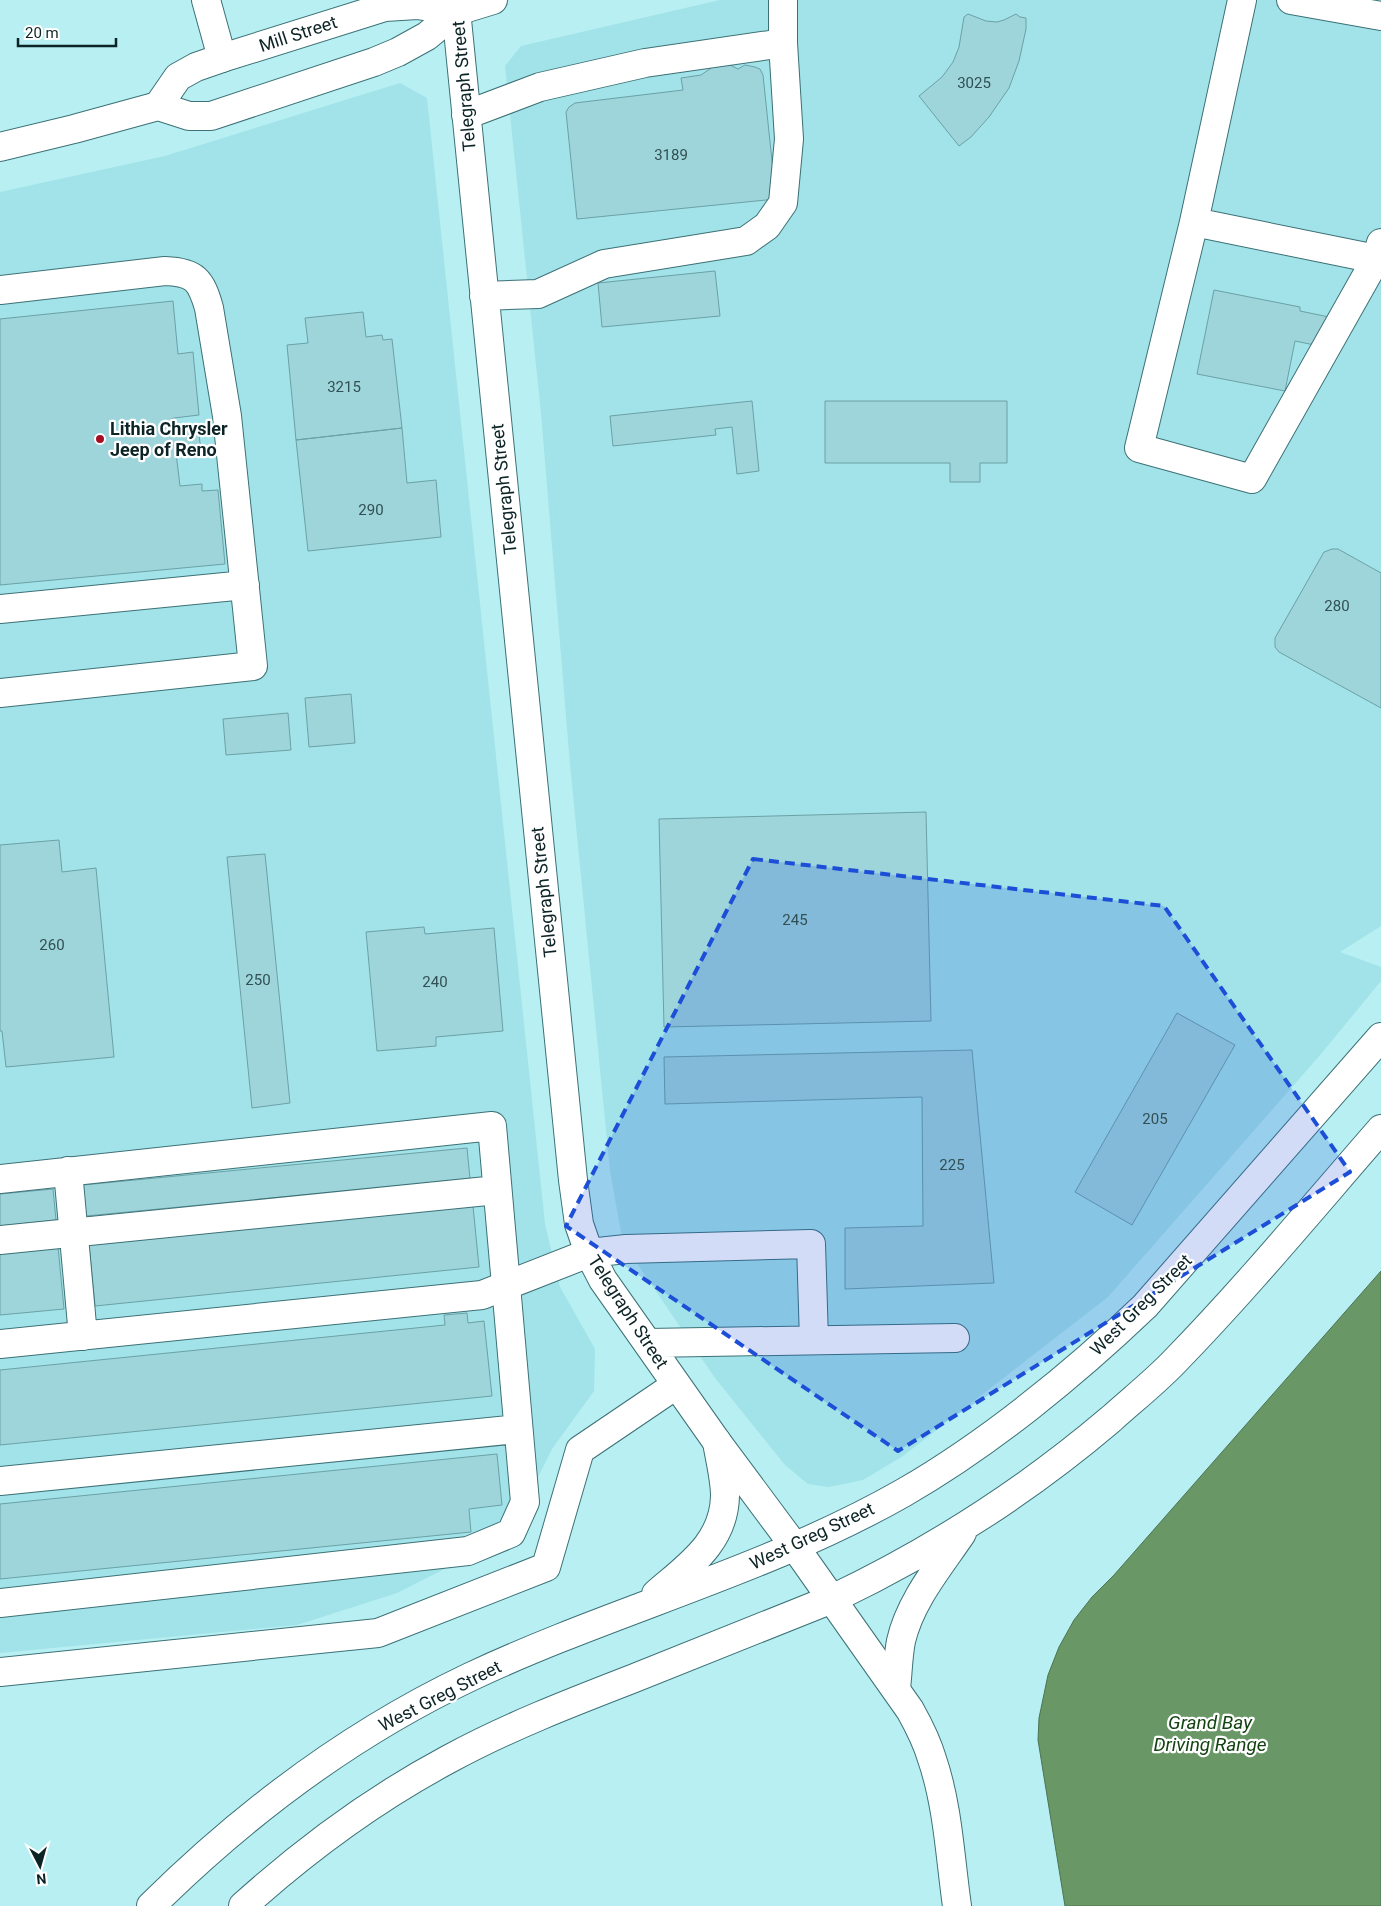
<svg xmlns="http://www.w3.org/2000/svg" width="1381" height="1906" font-family="Roboto,sans-serif">
	<rect width="100%" height="100%" fill="#b7eff3"/>
	<!-- built -->
	<path fill="#a1e3e8" d="M720 0H1381V926L1340 952 1381 967V981L1321 1054 1108 1297 903 1456 863 1480 829 1487 808 1484 785 1465 715 1378 623 1243 610 1171 570 764 541 413 505 66 521 46Z
		M400 83 427 98 545 1224 560 1287 595 1349 594 1391 552 1449 508 1537 397 1593 297 1625 0 1653V192L165 156Z"/>
	<!-- water -->
	<path fill="#699766" stroke="#4d7453" d="M1381 1271V1906H1065L1038 1740 1039 1718 1048 1675 1059 1647 1074 1620 1092 1597 1114 1575Z"/>
	<!-- building -->
	<path fill="#9ed5da" stroke="#6ba1a6" d="M968 14 986 21 997 22 1004 20 1016 14 1020 17 1026 18V29L1019 61 1009 88 989 117 971 137 959 146 919 96 942 77 953 62 959 47 964 17Z
		M730 65 738 69 745 65 755 67 760 69 763 75 776 199 577 219 566 112 569 107 575 103 683 90 681 78 701 75 714 66Z
		M715 271 720 316 602 327 598 283Z
		M1214 290 1300 307V311L1329 317 1324 347 1295 341 1285 391 1197 374Z
		M173 301 178 354 193 352 199 415 174 418 171 419 172 428 198 426 201 451 176 453 180 486 202 484V491L218 490 225 564 0 585V319Z
		M363 312 366 337 382 335 383 340 392 339 402 428 296 440 287 345 308 343 305 318Z
		M752 401 759 471 737 474 732 427 715 429 716 435 613 446 610 416Z
		M825 401H1007V463H980V482H950V463H825Z
		M402 428 407 483 436 480 441 537 308 551 296 440Z
		M1332 549H1338L1381 573V708L1279 652 1275 647V638L1324 552Z
		M351 694 355 743 309 747 305 698Z
		M288 713 291 750 226 755 223 719Z
		M926 812 931 1021 664 1027 659 819Z
		M59 840 62 872 96 868 114 1057 6 1067 2 1031H0V845Z
		M265 854 290 1103 252 1108 227 857Z
		M424 927 425 934 494 928 503 1031 436 1037V1046L377 1051 366 932Z
		M1177 1013 1235 1045 1132 1225 1075 1192Z
		M972 1050 994 1283 845 1289V1228L923 1226 922 1097 665 1104 664 1057Z
		M467 1148 470 1179 86 1216 83 1185Z
		M53 1189 56 1220 0 1226V1194Z
		M473 1206 479 1267 95 1306 89 1244Z
		M58 1247 64 1309 0 1315V1253Z
		M467 1313 468 1323 484 1321 492 1396 0 1445V1370L445 1325 444 1315Z
		M497 1454 502 1505 469 1509 471 1532 0 1579V1504Z"/>
	<g fill="none" stroke-linecap="round" stroke-linejoin="round">
		<!-- minor casing -->
		<g stroke="#3c7176" stroke-width="30">
			<path id="minor" d="M206 0 222 58
				M455 0 573 1180 579 1224 589 1253 603 1280 717 1442 795 1547 910 1710C919 1726 927 1742 932 1759 948 1806 950 1857 957 1906
				M1242 0 1194 222 1376 259 1381 243
				M1291 0 1381 16
				M466 115 540 87 645 63 783 43
				M1194 222 1139 448 1252 479 1376 259
				M0 290 165 271C195 272 201 280 209 308L227 416 253 666 0 693
				M484 296 538 294 604 264 746 241 767 226 783 203 789 139 783 43V0
				M0 609 245 585
				M68 1171 83 1336
				M0 1179 492 1126 525 1502 511 1533 468 1551 0 1603
				M0 1240 497 1190
				M648 1343 955 1338
				M0 1344 482 1295 589 1253 626 1249 811 1244 814 1340
				M0 1481 518 1429
				M0 1672 378 1633 546 1567 580 1450 676 1385"/>
		</g>
		<!-- major casing -->
		<g stroke="#3c7176" stroke-width="30">
			<path id="major" d="M158 106 178 77 196 67 222 58 385 7 417 5 457 11
				M0 147 74 129 158 106 189 116H211L374 62 398 52 427 36 457 11 493 0
				M656 1594C688 1566 724 1543 725 1496 725 1479 720 1460 717 1442
				M896 1688C898 1672 898 1656 901 1641 910 1601 939 1567 962 1533
				M151 1906C244 1814 352 1733 470 1677 612 1610 766 1571 903 1493 988 1444 1074 1374 1145 1306L1381 1037
				M243 1906C304 1851 376 1798 449 1759 508 1727 570 1703 632 1679 699 1652 766 1626 832 1599 935 1550 1024 1493 1111 1419 1132 1400 1155 1382 1175 1361 1247 1287 1313 1207 1381 1129"/>
		</g>
		<!-- minor -->
		<use href="#minor" stroke="#fff" stroke-width="28"/>
		<!-- major -->
		<use href="#major" stroke="#fff" stroke-width="28"/>
	</g>
	<!-- marked area -->
	<path fill="#1d4ed8" fill-opacity="0.2" stroke="#1d4ed8" stroke-width="4" stroke-dasharray="10 6" stroke-linejoin="round" d="M753 859 1164 906 1350 1172 898 1451 566 1226Z"/>
	<!-- markers -->
	<circle fill="#a60d23" stroke="#fff" stroke-width="2" cx="100" cy="439" r="5"/>
	<g text-anchor="middle" stroke-width="4.5" stroke-linejoin="round" paint-order="stroke">
		<!-- number labels -->
		<g font-size="15" fill="#315053">
			<text x="974" y="88">3025</text>
			<text x="671" y="160">3189</text>
			<text x="344" y="392">3215</text>
			<text x="371" y="515">290</text>
			<text x="1337" y="611">280</text>
			<text x="795" y="925">245</text>
			<text x="52" y="950">260</text>
			<text x="258" y="985">250</text>
			<text x="435" y="987">240</text>
			<text x="1155" y="1124">205</text>
			<text x="952" y="1170">225</text>
		</g>
		<!-- street labels -->
		<g font-size="18" fill="#0d2426" stroke="#fff">
			<text transform="translate(298 34) rotate(-18)" y="6">Mill Street</text>
			<text transform="translate(464 86) rotate(-95)" y="6">Telegraph Street</text>
			<text transform="translate(504 489) rotate(-96)" y="6">Telegraph Street</text>
			<text transform="translate(544 892) rotate(-96)" y="6">Telegraph Street</text>
			<text transform="translate(1141 1305) rotate(-45)" y="6">West Greg Street</text>
			<text transform="translate(628 1312) rotate(57)" y="6">Telegraph Street</text>
			<text transform="translate(812 1536) rotate(-25)" y="6">West Greg Street</text>
			<text transform="translate(440 1696) rotate(-27)" y="6">West Greg Street</text>
		</g>
		<!-- poi labels -->
		<g font-size="18" font-weight="bold" fill="#0d2426" stroke="#fff" text-anchor="start">
			<text x="110" y="435">Lithia Chrysler<tspan x="110" dy="21">Jeep of Reno</tspan></text>
		</g>
		<!-- water labels -->
		<g font-size="19" font-style="italic" fill="#134311" stroke="#fff">
			<text x="1210" y="1729">Grand Bay<tspan x="1210" dy="22">Driving Range</tspan></text>
		</g>
	</g>
	<!-- north arrow -->
	<g transform="translate(40 1866) rotate(174)" stroke="#ffffff" stroke-width="4" paint-order="stroke">
	<path d="M0-4L9 19L0 12L-9 19Z" fill="#0d2426"/>
	<text y="-8" font-size="14" font-weight="bold" text-anchor="middle" fill="#0d2426">N</text>
	</g>
	<!-- scale -->
	<path d="M18 38v8h98v-8" fill="none" stroke="#0d2426" stroke-width="2.5"/>
	<text x="25" y="38" font-size="15" fill="#0d2426" stroke="#ffffff" stroke-width="4" paint-order="stroke">20 m</text>
</svg>
